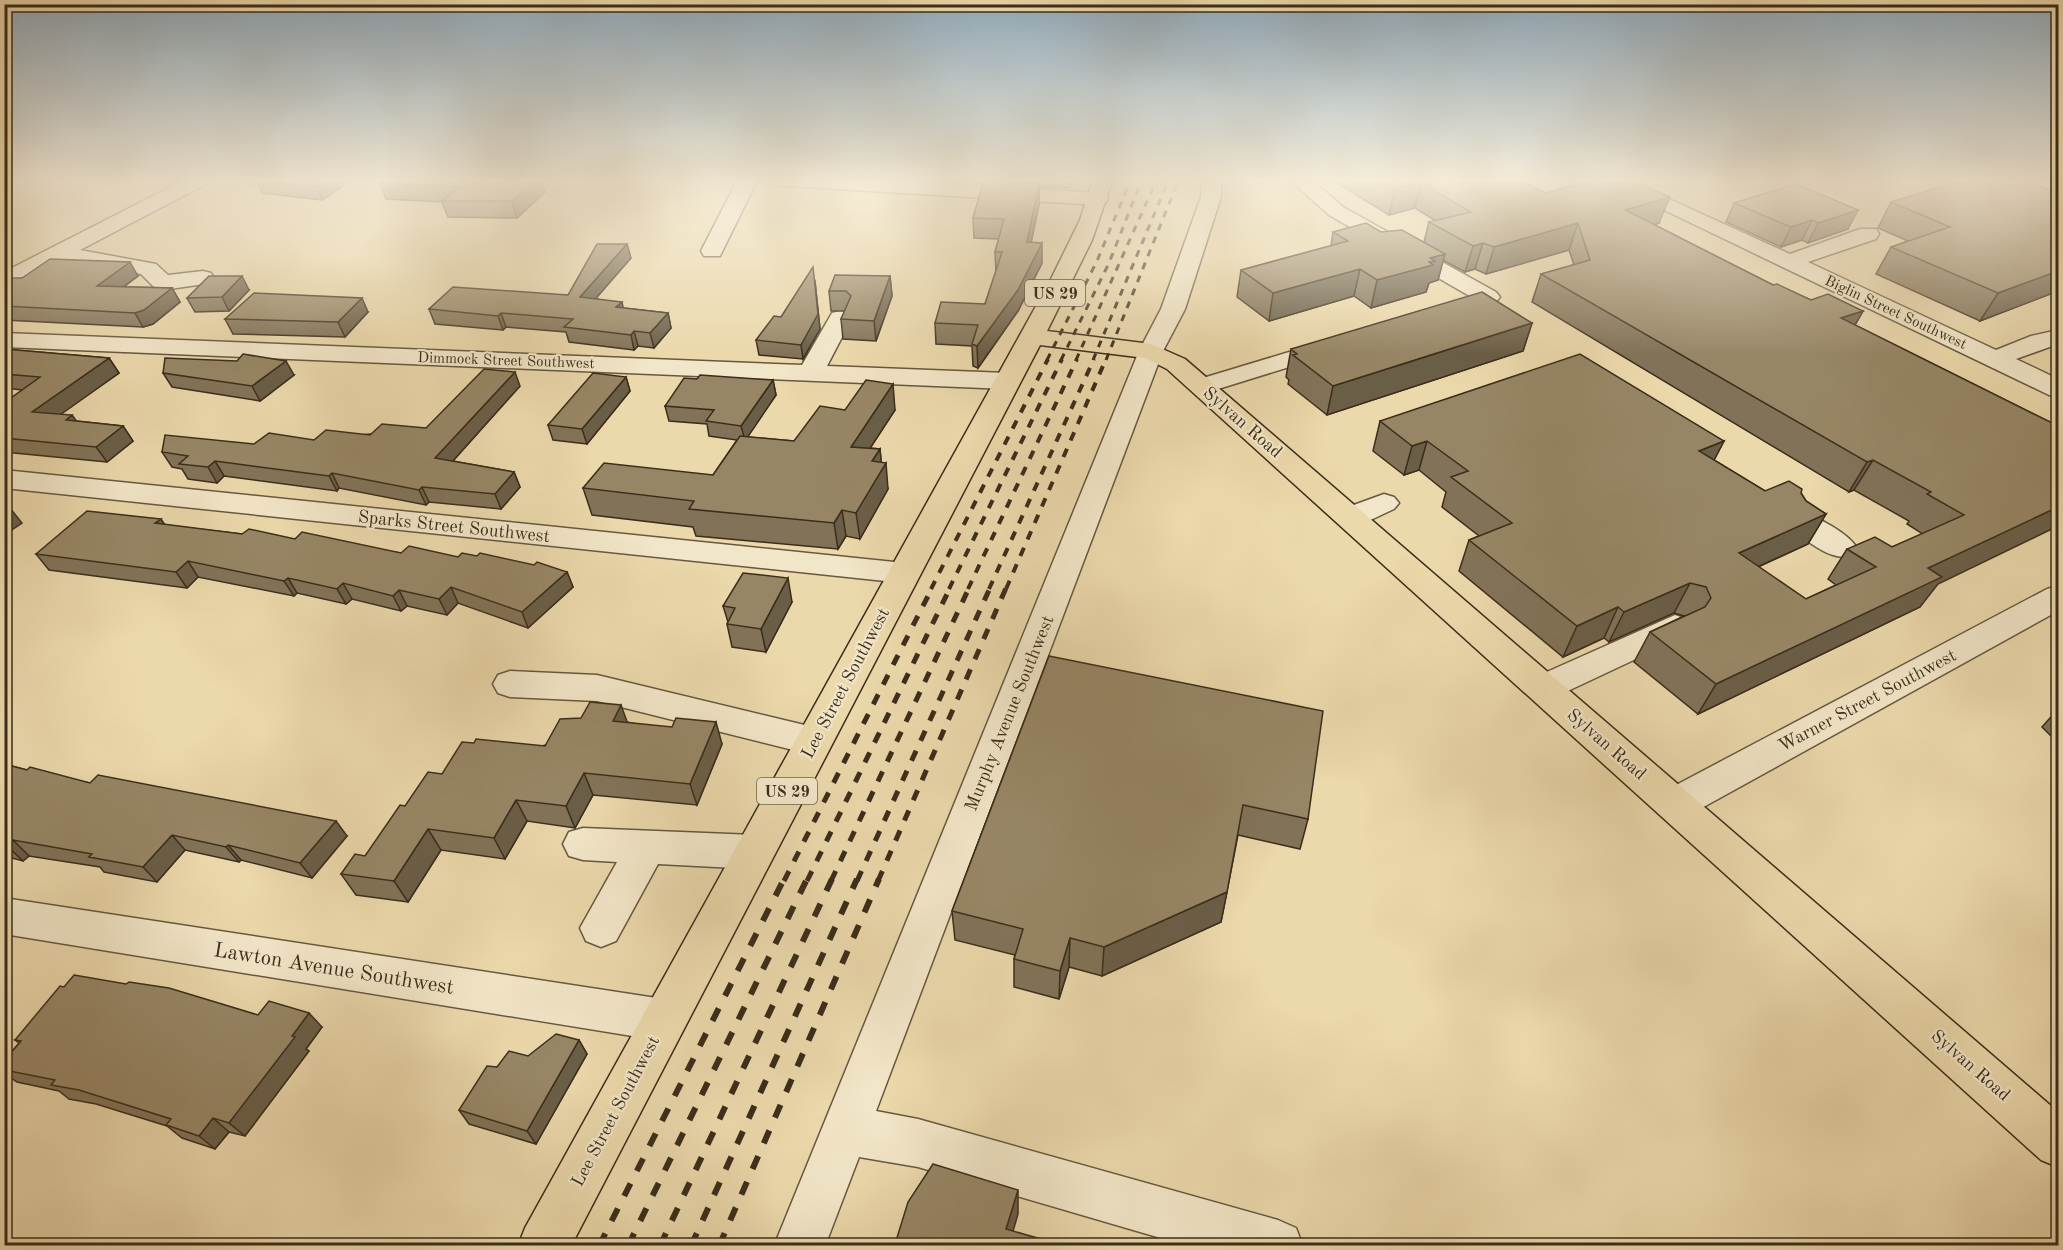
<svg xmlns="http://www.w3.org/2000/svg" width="2063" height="1250" font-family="'Old Standard TT',serif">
	<rect width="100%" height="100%" fill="#ebd8ab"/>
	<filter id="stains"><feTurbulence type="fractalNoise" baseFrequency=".00333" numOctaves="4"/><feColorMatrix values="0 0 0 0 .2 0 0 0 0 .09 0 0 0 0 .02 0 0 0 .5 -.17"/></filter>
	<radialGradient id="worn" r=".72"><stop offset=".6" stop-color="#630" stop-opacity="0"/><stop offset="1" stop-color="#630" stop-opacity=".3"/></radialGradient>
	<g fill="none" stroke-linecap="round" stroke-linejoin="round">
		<!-- minor casing -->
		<g stroke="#67583f" stroke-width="3">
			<path id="minor" d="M186 179H211L208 183 80 250 156 264 168 275 203 271 211 273 214 278 211 283 163 290 155 288 141 274 62 260 4 288V272Z
				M738 179H758L720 256H704L701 251Z
				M760 179H864L1098 193 1105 195 1108 199 1105 203 1098 205 770 185 763 183Z
				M1202 179H1222L1221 197 1185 309 1163 351 876 1111 918 1119 1278 1220 1296 1228 1303 1246H1188L918 1167 859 1157 825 1246H774L1139 351 1161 309 1201 197Z
				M1289 179H1311L1343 207 1496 292 1500 297 1496 302H1480L1329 215Z
				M1669 199 1790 254 1860 229H1876L1879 234 1876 239 1808 262 1996 350 2031 336 2058 330V344L2016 359 2058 379V397L2049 395 1662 209 1659 205 1662 201Z
				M840 311 848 313 852 318 827 366 1007 373 1016 376 1020 381 1016 386 1007 389 4 347V333L802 365 832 313Z
				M1332 339 1341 341 1344 346 1341 351 1202 394 1193 391 1189 386 1193 381Z
				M4 470 904 563 915 566 920 573 915 580 904 583 4 488Z
				M1384 494 1394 497 1399 503 1394 509 1362 524 1351 526 1340 524 1336 517 1340 510Z
				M1801 513C1819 517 1848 533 1858 549L1854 556C1830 562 1809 541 1790 529L1786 522 1790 515Z
				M2058 586V611L1689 815 1675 819 1661 815 1656 804 1661 793 2047 589Z
				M1675 615 1687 619 1692 627 1687 635 1555 697 1543 701 1531 697 1526 688 1531 679Z
				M510 671 597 675 813 727 826 731 831 741 826 751 813 755 597 701 510 697 498 693 493 684 498 675Z
				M583 828 754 835 768 840 774 852 768 864 754 869 658 864 616 941 601 947 586 941 580 928 617 862 583 860 569 856 563 844 569 832Z
				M4 898 663 999 679 1005 685 1020 679 1035 663 1041 4 934Z"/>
		</g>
		<!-- major casing -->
		<g stroke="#3b2d1b" stroke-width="3">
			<path id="major" d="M1093 179H1113L1092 240 1047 331 1151 344 1185 359 2058 1112V1167L2041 1160 1167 369 1145 358 1040 345 571 1246H518L525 1228 1051 279 1080 220Z"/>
		</g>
		<!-- minor -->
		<use href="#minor" fill="#f2e6c8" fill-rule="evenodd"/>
		<!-- major -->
		<use href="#major" fill="#ebd8ab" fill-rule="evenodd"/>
		<!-- rail-far3 -->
		<path stroke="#3b2d1b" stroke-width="3" stroke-dasharray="7 7" stroke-linecap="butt" d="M1047 360 1097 261 1131 179
			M1061 360 1109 263 1142 179
			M1076 360 1157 179
			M1093 360 1169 179
			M1106 360 1179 179"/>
		<!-- rail-far2 -->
		<path stroke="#3b2d1b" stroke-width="4" stroke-dasharray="9 9" stroke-linecap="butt" d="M931 589 1048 359
			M949 589 1062 359
			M968 589 1077 359
			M989 589 1094 359
			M1006 589 1106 359"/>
		<!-- rail-far1 -->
		<path stroke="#3b2d1b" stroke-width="5" stroke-dasharray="11 11" stroke-linecap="butt" d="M784 881 932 588
			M807 881 950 588
			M831 881 969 588
			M857 881 990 588
			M878 881 1006 588"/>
		<!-- rail -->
		<path stroke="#3b2d1b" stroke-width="6" stroke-dasharray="14 14" stroke-linecap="butt" d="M599 1246 784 879
			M628 1246 807 879
			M660 1246 832 879
			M691 1246 857 879
			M719 1246 879 879"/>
	</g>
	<!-- wall -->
	<path fill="#827358" stroke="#3b2d1b" stroke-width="1.5" d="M258 179H353L322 200 262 193 256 180Z
		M385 179H541L545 192 517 218 448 217 442 202 386 199 380 183Z
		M910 179H1073L1070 188 1039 187V204L1031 242 1042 263 1018 311 978 368 973 366 972 346 936 344 935 323 985 304 996 272 995 252 999 239 974 238 973 218 983 183Z
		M1335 179H1518L1545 193 1659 223 1655 225 1773 285 1811 300 1863 311 1855 325 2054 424 1920 607 1698 714 1634 662 1650 632 1684 616 1674 613 1609 642 1604 638 1563 657 1459 571 1469 540 1479 536 1442 507 1446 492 1419 470 1404 475 1373 451 1380 421 1724 441 1714 460 1765 491 1801 493 1806 501 1826 514 1808 544 1758 567 1806 599 1836 585 1828 579 1847 549 1892 547 1923 534 1907 524 1909 521 1854 490 1849 492 1532 302 1541 274 1574 265 1569 250 1486 274 1475 269 1465 272 1443 260 1438 280 1429 283 1426 292 1371 308 1354 296 1269 321 1237 297 1241 270 1331 246 1333 232H1381L1424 242 1429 222 1436 221 1415 208 1389 215 1335 182Z
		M1796 184 1848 229 1808 243 1802 240 1781 247 1726 222 1734 203Z
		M2011 186 2058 291 1980 321 1876 274 1891 247 1908 241 1878 228 1891 202Z
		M631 258 595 298 623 308 668 313 671 328 654 348 638 346 634 350 569 342 566 332 506 327 503 330 435 324 429 309 568 295Z
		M138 276 124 287 172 288 180 302 153 324 143 327 4 320V282L22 278Z
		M890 276 892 296 876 341 843 339 841 319 845 311H831L829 291Z
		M815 281 820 329 803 359 759 355 756 340 781 317Z
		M249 290 229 311 195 312 187 298Z
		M368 312 345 337 233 334 225 319Z
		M1532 323 1523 351 1327 415 1288 384 1289 380 1286 377 1291 349Z
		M4 349 109 358 119 373 60 414 77 421 123 426 133 441 107 462 4 452V403L23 390 4 388Z
		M163 373 294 375 260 401 172 387Z
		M626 377 630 391 587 444 553 440 548 425Z
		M697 379 773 380 776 395 747 437 794 441 845 410H895L870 448 880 449 881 462 888 489 860 539 846 536 838 549 696 536 693 527 592 515 583 488 713 475 737 440 709 436 707 424 669 421 665 406Z
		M520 386 453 461 514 472 520 487 501 509 429 502 426 505 339 488 337 491 224 476 217 483 188 479 182 469 172 467 162 452 314 440 426 428Z
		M165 525 242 534 295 539 401 553 458 557 567 572 573 587 528 628 458 603 447 615 407 606 401 611 352 599 346 604 297 593 294 596 198 577 187 588 49 570 36 554Z
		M792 602 766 652 732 647 727 624 728 622 723 606Z
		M1049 656 1308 819 1300 849 1238 835 1221 922 1102 976 1069 967 1059 999 1014 987V959L1015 955 955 940 952 911Z
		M2058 709V743L2042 727Z
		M627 722 722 744 697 805 593 795 575 828 527 821 505 859 441 850 408 902 356 895 341 874 365 856 405 806 442 774Z
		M4 764 27 770 90 783 347 836 312 878 241 860 239 862 185 850 157 882 104 872 100 867 29 856 23 861 4 856Z
		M258 1015 322 1027 306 1049 309 1051 245 1136 229 1132 215 1149 182 1138 167 1126 96 1104 69 1099 59 1091 17 1082 4 1073V1061L19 1043 15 1040Z
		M579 1040 587 1054 536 1144 469 1124 459 1110 497 1067 528 1056Z"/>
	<!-- shaded-wall -->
	<path fill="#6a5e47" stroke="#3b2d1b" stroke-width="1.5" d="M329 179H353L322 200 317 187Z
		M537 179H541L545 192 517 218 512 201Z
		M1070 179H1073L1070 188Z
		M1421 183 1415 208 1389 215 1395 189Z
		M1039 184V204L1027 263V242Z
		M1670 197 1659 223 1616 236 1625 210Z
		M1858 210 1848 229 1808 243 1818 223Z
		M1812 220 1802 240 1781 247 1791 227Z
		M1578 223 1569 250 1486 274 1494 247Z
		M1042 243V263L1018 311 978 368 977 346Z
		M1483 243 1475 269 1465 272 1473 246Z
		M627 244 631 258 585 311 580 297Z
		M1445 254 1438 280 1429 283 1426 292 1371 308 1377 280 1430 258Z
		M130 262 138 276 105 300 97 286Z
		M1360 269 1354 296 1269 321 1273 293Z
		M2058 271V291L1980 321 1998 293Z
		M242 276 249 290 229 311 222 297Z
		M890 276 892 296 876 341 874 321Z
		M815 281 820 329 803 359 801 345Z
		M172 288 180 302 153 324 143 327 135 313Z
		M362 298 368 312 345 337 338 322Z
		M622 302 625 316 616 307Z
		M1863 311 1847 339 1841 318Z
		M501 313 506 327 503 330 498 316Z
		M668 313 671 328 654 348 650 333Z
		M1532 323 1523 351 1327 415 1333 386Z
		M634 331 638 346 634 350 631 335Z
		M109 358 119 373 43 427 32 412Z
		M286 361 294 375 260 401 252 386Z
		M515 372 520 386 442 473 435 458Z
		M626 377 630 391 587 444 582 429Z
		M773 380 776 395 745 441 741 426Z
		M893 384 895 410 854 473 851 447Z
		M72 415 83 430 66 420Z
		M123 426 133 441 107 462 96 447Z
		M1427 441 1419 470 1404 475 1412 446Z
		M1724 441 1709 470 1699 451Z
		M880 449 882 469 886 463 888 489 860 539 856 513 872 461Z
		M1873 460 1854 490 1849 492 1867 462Z
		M215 461 224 476 217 483 208 467Z
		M514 472 520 487 501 509 495 494Z
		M332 473 339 488 337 491 329 476Z
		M422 487 429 502 426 505 419 490Z
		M2058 507V526L1938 584 1920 607 1698 714 1716 684 1928 568Z
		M10 508 22 523 4 535V511Z
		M842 510 846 536 838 549 834 523Z
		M1826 514 1808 544 1722 583 1739 553Z
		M161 519 171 534 155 523Z
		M188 561 198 577 187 588 176 572Z
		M567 572 573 587 528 628 522 612Z
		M288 578 297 593 294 596 284 581Z
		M788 578 792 602 766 652 761 629Z
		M343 583 352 599 346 604 337 589Z
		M1690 583 1674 613 1609 642 1624 612Z
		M451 587 458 603 447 615 439 599Z
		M399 590 407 606 401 611 393 596Z
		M1618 607 1604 638 1563 657 1577 626Z
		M621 705 629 727 613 721Z
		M716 722 722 744 697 805 690 784Z
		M584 773 593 795 575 828 566 806Z
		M516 800 527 821 505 859 494 838Z
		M336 821 347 836 312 878 300 863Z
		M428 829 441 850 408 902 394 881Z
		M172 835 185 850 157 882 143 867Z
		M13 840 29 856 23 861 7 846Z
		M228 845 241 860 239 862 226 847Z
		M1227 892 1221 922 1102 976 1104 947Z
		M1070 938 1069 967 1059 999 1060 971Z
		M309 1013 322 1027 306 1049 309 1051 245 1136 229 1123 292 1036Z
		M579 1040 587 1054 536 1144 527 1131Z
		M213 1118 229 1132 215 1149 199 1136Z
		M1018 1190V1214L1009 1245 1006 1229Z"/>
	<!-- building -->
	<path fill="#978666" stroke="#3b2d1b" stroke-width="1.5" d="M258 179H329L317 187 256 180Z
		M385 179H537L512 201H442L460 187 380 183Z
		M1377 179H1518L1545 193 1599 179H1630L1670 197 1625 210 1773 285 1777 284 1811 300 1828 294 1863 311 1841 318 2054 424 2058 422V507L1928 568 1942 577 1716 684 1650 632 1705 607 1711 598 1706 587 1690 583 1624 612 1618 607 1577 626 1469 540 1512 523 1451 477 1468 471 1427 441 1412 446 1380 421 1580 354 1724 441 1699 451 1765 491 1789 481 1802 489 1801 493 1806 501 1826 514 1739 553 1806 599 1876 567 1847 549 1875 537 1892 547 1964 515 1927 494 1931 492 1873 460 1867 462 1541 274 1590 260 1578 223 1494 247 1483 243 1473 246 1429 222 1471 212 1421 183 1395 189Z
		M1966 179H1992L2011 186 2025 181 2058 193V271L1998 293 1891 247 1950 227 1891 202Z
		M984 181 1039 184 1027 242 1042 243 1018 290 977 346 972 344 978 325 935 323 941 302 985 304 1002 252H995L1004 219 973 218Z
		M1796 184 1858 210 1818 223 1812 220 1791 227 1734 203Z
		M1366 223 1381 232 1402 230 1445 254 1430 258 1435 261 1429 262 1433 265 1377 280 1360 269 1273 293 1241 270 1348 241 1333 232Z
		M597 244H627L580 297 622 302 616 307 668 313 650 333 634 331 631 335 564 327 573 319 501 313 498 316 429 309 453 287 568 295Z
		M50 259 130 262 97 286 172 288 144 310 135 313 4 306V282L10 278H22Z
		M813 267 818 314 801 345 756 340 774 316 781 317Z
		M835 275 890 276 874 321 841 319 851 296 846 291H829Z
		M209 276H242L222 297 187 298Z
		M1482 292 1532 323 1333 386 1293 355 1297 354 1291 349Z
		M254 293 362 298 338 322 225 319Z
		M4 349 109 358 32 412 72 415 66 420 123 426 96 447 4 438V403L40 377 4 374Z
		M243 354 286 361 252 386 163 373 165 358 237 361Z
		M484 369 515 372 435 458 514 472 495 494 422 487 419 490 332 473 329 476 215 461 208 467 179 464 188 456 162 452 165 435 254 444 269 433 314 440 326 430 370 435 382 424 426 428Z
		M593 373 626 377 582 429 548 425Z
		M700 375 773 380 741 426 706 421 714 410 665 406 684 378 697 379Z
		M866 380 893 384 851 447 880 449 872 461 886 463 856 513 842 510 834 523 689 509 694 501 583 488 604 463 713 475 740 436 794 441 820 406 845 410Z
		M4 506 10 508 4 511Z
		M87 511 161 519 155 523 242 534 249 529 295 539 302 532 401 553 409 546 458 557 462 553 477 556 480 553 534 565 537 562 567 572 522 612 451 587 439 599 399 590 393 596 343 583 337 589 288 578 284 581 188 561 176 572 36 554Z
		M743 573 788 578 761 629 727 624 735 608 723 606Z
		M1049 656 1323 711 1308 819 1243 805 1227 892 1104 947 1070 938 1060 971 1014 959 1023 929 952 911Z
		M590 702 621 705 613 721 672 727 676 718 716 722 690 784 584 773 566 806 516 800 494 838 428 829 394 881 341 874 355 854 365 856 400 805 405 806 428 772 442 774 462 742 474 743 476 739 545 746 560 719 581 718Z
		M4 764 27 770 30 767 90 783 98 775 336 821 300 863 228 845 226 847 172 835 143 867 89 857 92 854 13 840 7 846H4Z
		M74 975 126 984 129 982 169 988 258 1015 269 1001 309 1013 292 1036 295 1037 229 1123 213 1118 199 1136 166 1125 171 1119 79 1090 51 1085 55 1080 4 1070V1061L21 1041 15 1040 60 986 64 987Z
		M556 1034 579 1040 527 1131 459 1110 487 1066 497 1067 509 1051 528 1056Z
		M933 1164 1018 1190 1006 1229 1062 1245H888L890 1241H896L908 1202Z"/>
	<!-- sky -->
	<linearGradient id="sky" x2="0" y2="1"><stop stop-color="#91abbc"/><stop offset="0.51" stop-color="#f6edd9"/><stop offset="1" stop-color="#f6edd9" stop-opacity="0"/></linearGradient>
	<rect width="2063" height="354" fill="url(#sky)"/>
	<g text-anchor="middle" stroke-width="4.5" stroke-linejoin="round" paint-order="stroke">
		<!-- far-street labels -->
		<g font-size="15" fill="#3b2d1b" stroke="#f2e6c8">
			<text transform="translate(1896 312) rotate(25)" y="5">Biglin Street Southwest</text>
			<text transform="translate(506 360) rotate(2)" y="5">Dimmock Street Southwest</text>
		</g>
		<!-- shield labels -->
		<g fill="#f2e6c8" stroke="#72644f" stroke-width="1.5">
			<rect x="1025" y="280" width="60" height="26" rx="4.5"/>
			<rect x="757" y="778" width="60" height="26" rx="4.5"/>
		</g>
		<g font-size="16" font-weight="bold" fill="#3b2d1b">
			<text x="1055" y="299">US 29</text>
			<text x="787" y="797">US 29</text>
		</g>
		<!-- street labels -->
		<g font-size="18" fill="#3b2d1b" stroke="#f2e6c8">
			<text transform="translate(1243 422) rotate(41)" y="6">Sylvan Road</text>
			<text transform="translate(454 526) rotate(6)" y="6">Sparks Street Southwest</text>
			<text transform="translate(845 683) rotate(-62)" y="6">Lee Street Southwest</text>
			<text transform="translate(1867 700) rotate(-28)" y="6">Warner Street Southwest</text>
			<text transform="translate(1009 713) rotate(-68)" y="6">Murphy Avenue Southwest</text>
			<text transform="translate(1607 744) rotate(41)" y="6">Sylvan Road</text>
			<text transform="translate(1971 1065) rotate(41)" y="6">Sylvan Road</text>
			<text transform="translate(615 1111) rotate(-62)" y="6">Lee Street Southwest</text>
		</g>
		<!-- near-street labels -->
		<g font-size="21" fill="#3b2d1b" stroke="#f2e6c8">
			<text transform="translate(334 968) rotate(9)" y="7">Lawton Avenue Southwest</text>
		</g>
	</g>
	<!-- margin -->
	<rect width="2063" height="1250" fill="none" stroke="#ebd8ab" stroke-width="24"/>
	<rect x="6" y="6" width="2051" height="1238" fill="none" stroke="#3b2d1b" stroke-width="3"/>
	<rect x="12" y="12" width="2039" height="1226" fill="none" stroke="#3b2d1b" stroke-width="1.5"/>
	<rect width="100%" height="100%" filter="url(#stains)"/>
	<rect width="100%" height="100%" fill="url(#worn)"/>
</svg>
